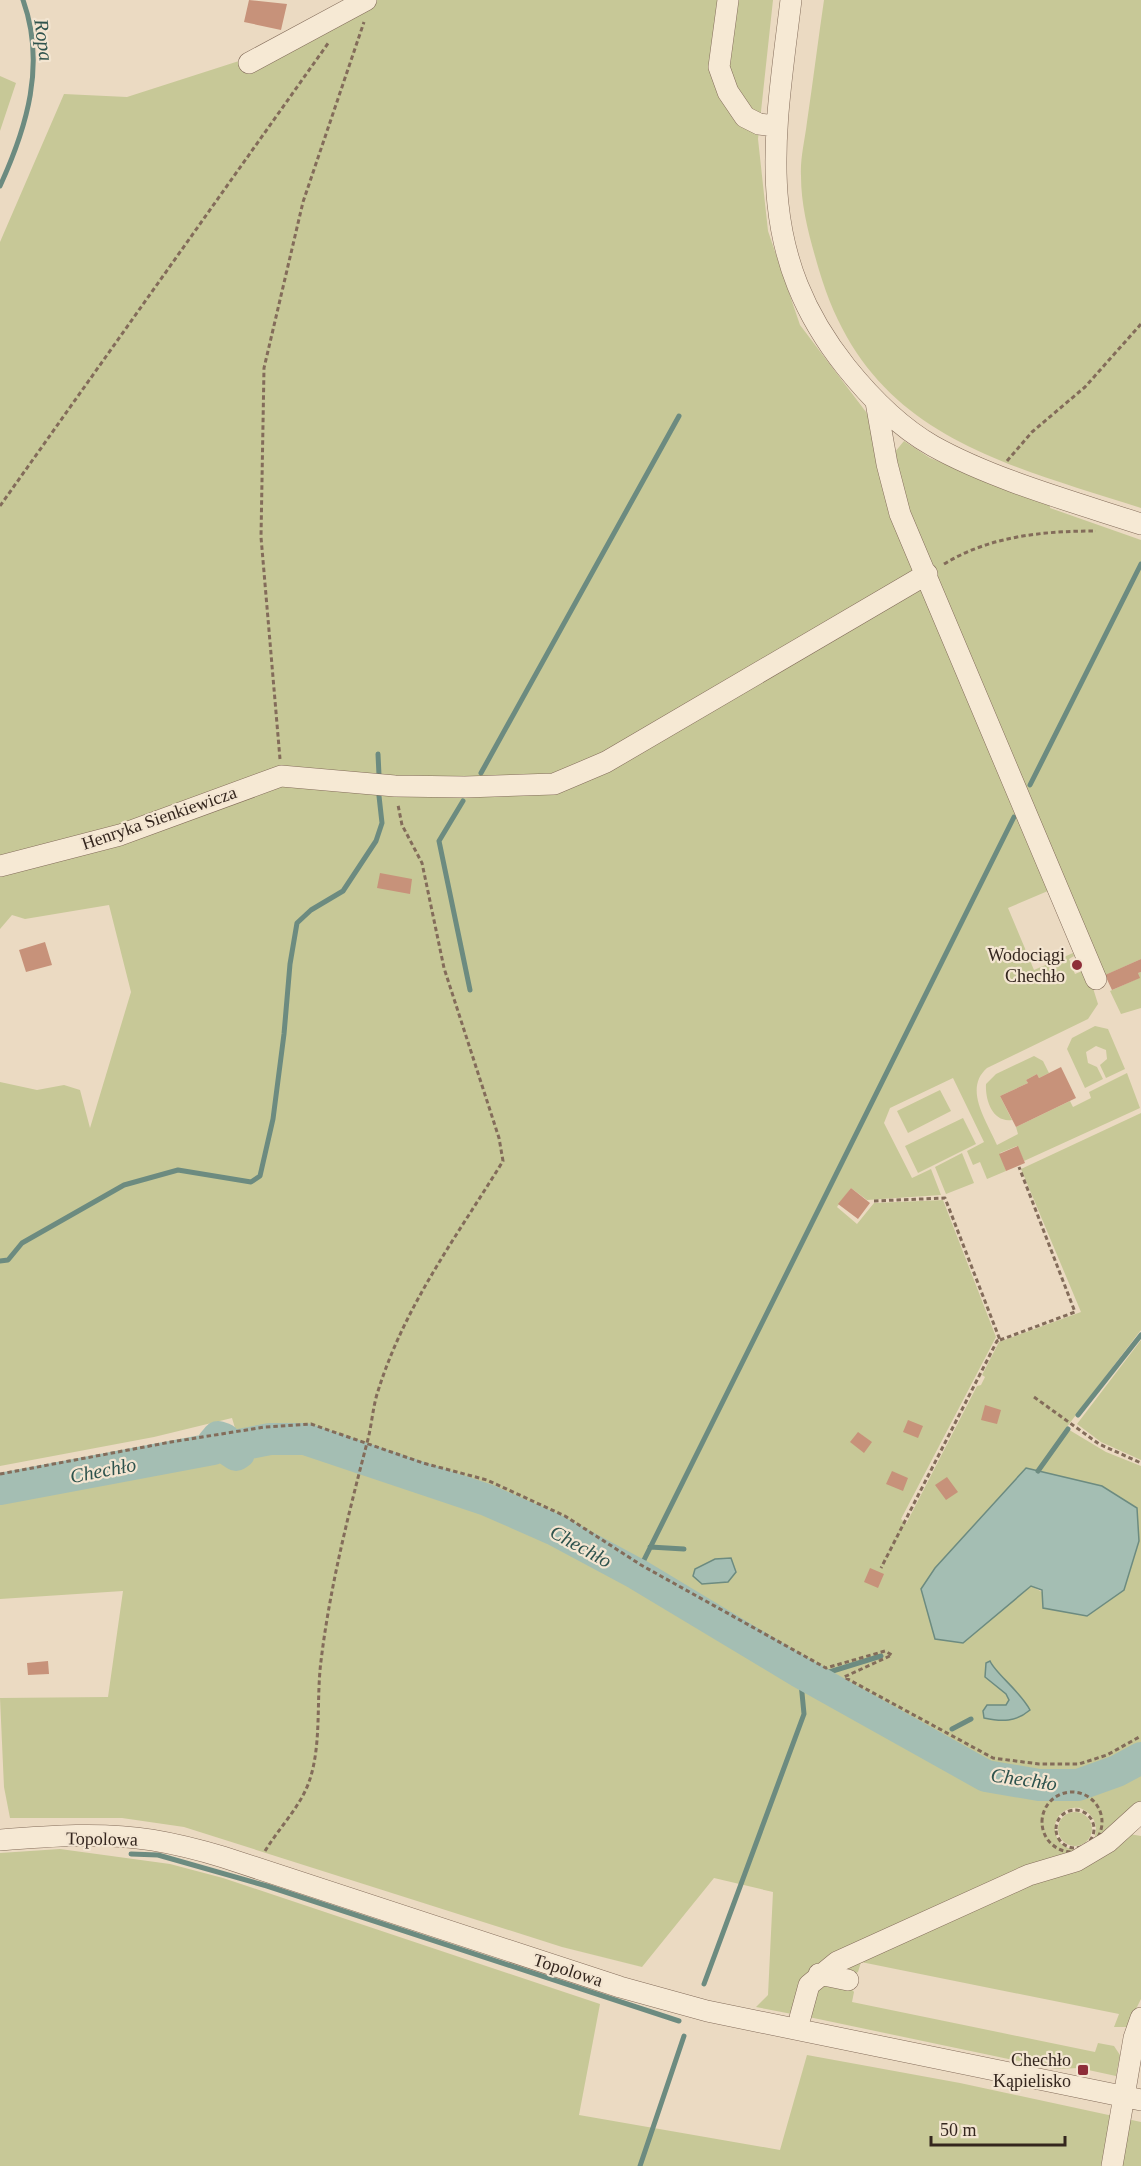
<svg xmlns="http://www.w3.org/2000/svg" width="1141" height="2166" font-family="'Times New Roman',serif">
	<rect width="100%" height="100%" fill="#ebdac2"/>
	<!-- green -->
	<path fill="#c7c897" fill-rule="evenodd" d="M375 0H773L758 139 768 231 800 325 866 412 890 458 904 441 930 458 1050 505V508L1141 540V959L1101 977 1062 885 1008 908 1034 970 1073 953 1074 956 1069 959 1075 974 1087 969 1098 1004 1088 1019 987 1068C963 1089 987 1121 997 1145L1018 1134 1016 1127 1070 1101 1073 1107 1091 1098 1089 1092 1127 1073 1140 1108 1024 1161 1017 1146 1000 1153 1006 1171 987 1179 980 1162 973 1165 967 1151 984 1142 953 1078 890 1108 884 1123 912 1178 931 1169 941 1195 867 1200 851 1188 837 1207 857 1224 874 1203 943 1200 996 1337 901 1519 906 1524 977 1386 981 1385 985 1377 982 1375 999 1342 1081 1312 1021 1169 1141 1113V1330L1066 1428 1106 1452 1141 1466V1751C1088 1784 1038 1791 979 1767L542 1517 500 1497 444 1477 308 1434 281 1432 238 1438 232 1418 154 1437 0 1466V1082L37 1090 64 1085 80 1090 90 1128 131 992 109 905 25 919 12 915 0 929V242L64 94 127 97 239 61 246 70ZM1026 1468 1102 1486 1139 1541 1124 1590 1087 1616 1031 1586Z
		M824 0H1141V508C996 461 867 434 819 270 810 239 801 208 801 176 800 159 805 139 807 122 813 81 818 41 824 0Z
		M0 76 16 83 0 131Z
		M1141 972V1008L1121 1014 1110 991 1139 978 1138 973Z
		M1095 1026 1108 1029 1125 1069 1106 1078 1100 1065 1107 1059 1106 1050 1096 1046 1086 1052 1088 1063 1097 1067 1103 1079 1085 1088 1067 1049 1072 1038Z
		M1034 1056 1043 1061 1049 1073 1039 1078 1037 1074 1026 1080 1028 1083 1000 1096 1012 1120C993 1123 985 1101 986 1084L996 1074Z
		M940 1090 951 1111 908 1133 897 1111Z
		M963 1118 976 1144 918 1173 905 1146Z
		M962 1153 974 1183 946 1194 935 1167Z
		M1141 1340V1460L1101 1442 1077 1424Z
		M271 1443 306 1444 346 1456 509 1517 625 1579 972 1775C1036 1797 1080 1799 1141 1765V1807L1094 1839C1099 1825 1094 1814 1080 1808 1050 1805 1045 1845 1075 1850L828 1962 792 2014 756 2007 768 1995 773 1892 714 1878 642 1967 562 1947 184 1827 122 1818H10L4 1787 0 1698 108 1697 123 1591 0 1599V1498Z
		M1058 1829a17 17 0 1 1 34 0a17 17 0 1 1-34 0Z
		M1129 1834 1141 1836V1999L1127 2027H1114L1119 2014 861 1962 858 1972 854 1974 831 1970Z
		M60 1849 170 1864 223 1878 600 2004 579 2115 780 2150 807 2055 960 2083 1141 2122V2166H0V1853Z
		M814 1985 851 1988 854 1992 852 2002 1095 2052 1098 2043 1114 2046 1120 2055 1116 2076 1079 2068 1056 2069 804 2016Z"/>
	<!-- water -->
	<path fill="#a4beb3" stroke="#6c8b80" stroke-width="1.5" d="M1026 1468 1102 1486 1137 1508 1139 1541 1124 1590 1087 1616 1043 1608 1042 1590 1031 1586 963 1643 935 1639 921 1589 935 1568Z
		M731 1558 736 1572 728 1582 702 1584 693 1576 695 1569 715 1559Z
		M990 1661C995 1673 1020 1691 1030 1710 1016 1722 1002 1722 984 1718L983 1711 987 1705H1006L1009 1700 1006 1694 985 1677 986 1663Z"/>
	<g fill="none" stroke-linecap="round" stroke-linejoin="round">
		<!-- stream -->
		<path stroke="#6c8b80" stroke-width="5" d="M0 186C27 127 46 64 23 0
			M378 754 379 775
			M481 773 679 416
			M1030 785 1141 564
			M463 801 439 841 470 990
			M0 1261 8 1260 22 1243 124 1185 178 1170 251 1182 260 1176 273 1119 284 1034 290 964 297 923 311 910 343 891 376 841 382 823 379 796
			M1078 1415 1141 1335
			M1038 1471 1068 1429
			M650 1547 684 1549
			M637 1574 1014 817
			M810 1678 881 1656
			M952 1729 971 1719
			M928 1744 940 1736
			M131 1854 158 1855 267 1886 679 2021
			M704 1984 804 1714 800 1672
			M640 2166 684 2036"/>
		<!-- river -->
		<path stroke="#a4beb3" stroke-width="32" d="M0 1489 213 1449V1443L218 1437 224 1439 227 1449 236 1455 239 1453V1445L270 1439H305L487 1500 553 1529 637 1574 800 1672 986 1776 1039 1785H1078L1117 1771 1141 1758"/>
	</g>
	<!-- building -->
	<path fill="#c7927a" d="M249 0 287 4 281 30 244 22Z
		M380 873 412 879 410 894 377 888Z
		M45 942 52 965 26 972 19 950Z
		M1141 959V972L1138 973 1140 978 1112 990 1105 975Z
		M1061 1067 1076 1098 1016 1127 1000 1096 1028 1083 1026 1080 1037 1074 1039 1078Z
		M1018 1146 1025 1163 1006 1171 999 1154Z
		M851 1188 870 1203 858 1219 838 1204Z
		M985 1405 1001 1410 997 1424 981 1420Z
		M908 1420 923 1426 918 1438 903 1432Z
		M858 1432 872 1442 864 1453 850 1442Z
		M892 1471 908 1478 903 1491 886 1484Z
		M947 1477 958 1492 946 1500 935 1485Z
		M870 1568 884 1574 878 1588 864 1582Z
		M48 1661 49 1674 28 1675 27 1663Z"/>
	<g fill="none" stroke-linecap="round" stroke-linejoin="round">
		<!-- minor casing -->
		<g stroke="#836c5a" stroke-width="22">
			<path id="minor" d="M728 0 719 67 728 92 745 117 759 124 775 126
				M791 0C774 139 752 249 846 367 871 398 898 426 933 446 994 480 1074 502 1141 524
				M249 63 366 0
				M876 402 887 464 900 514 1096 979
				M0 866 120 835 281 776 395 786 465 787 554 784 606 762 927 574
				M0 1840C49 1836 103 1832 152 1840 176 1844 200 1850 223 1857L620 1987 707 2011 1141 2100
				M819 1974 848 1980
				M800 2018 809 1985 837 1962 1029 1875 1076 1861 1108 1842 1141 1812
				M1112 2166 1134 2038 1141 2018"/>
		</g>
		<!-- path -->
		<path stroke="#836c5a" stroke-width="3" stroke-dasharray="4.5 3" stroke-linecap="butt" d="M1007 461 1032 432 1085 387 1141 324
			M0 506 329 42
			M944 564C990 536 1043 531 1096 531
			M280 759 261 537 264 368 303 202 364 22
			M874 1201 945 1198 1000 1340 997 1341 881 1568
			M1000 1340 1075 1312 1019 1167
			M1034 1397 1099 1444 1141 1463
			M0 1474 171 1442 265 1427 311 1424 423 1463 487 1480 565 1516 641 1565 826 1668 885 1651 892 1655 844 1677 993 1758 1039 1764H1079L1107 1755 1141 1736
			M1042 1822a30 30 0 1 1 60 0a30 30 0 1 1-60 0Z
			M1056 1829a19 19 0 1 1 38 0a19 19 0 1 1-38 0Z
			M265 1851C279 1828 300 1807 309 1782 322 1745 316 1700 321 1661 330 1586 349 1512 368 1439 372 1423 373 1406 378 1391 405 1305 457 1236 503 1161L499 1138 444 968 422 863 402 825 398 805"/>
		<!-- minor -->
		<use href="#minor" stroke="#f6e9d4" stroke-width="21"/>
	</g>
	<!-- markers -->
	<g fill="#8e2e39" stroke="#f3e5d1" stroke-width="2">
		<circle cx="1077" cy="965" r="6"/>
		<rect x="1077" y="2064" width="12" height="12" rx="3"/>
	</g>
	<g text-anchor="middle" stroke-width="4.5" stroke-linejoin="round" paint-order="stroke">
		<!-- street labels -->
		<g font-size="18" fill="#34261e" stroke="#f3e5d1">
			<text transform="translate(159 818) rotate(-19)" y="6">Henryka Sienkiewicza</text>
			<text transform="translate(102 1839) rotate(1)" y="6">Topolowa</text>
			<text transform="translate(568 1970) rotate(18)" y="6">Topolowa</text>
		</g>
		<!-- poi labels -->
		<g font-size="18" fill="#34261e" stroke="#f3e5d1" text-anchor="end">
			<text x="1065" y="961">Wodociągi<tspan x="1065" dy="21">Chechło</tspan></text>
			<text x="1071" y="2066">Chechło<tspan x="1071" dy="21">Kąpielisko</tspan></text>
		</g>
		<!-- water labels -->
		<g font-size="20" font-style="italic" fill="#2e534d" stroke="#f3e5d1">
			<text transform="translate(44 40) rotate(82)" y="7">Ropa</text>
			<text transform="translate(103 1470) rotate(-11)" y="7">Chechło</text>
			<text transform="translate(581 1546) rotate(29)" y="7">Chechło</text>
			<text transform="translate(1024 1779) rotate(8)" y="7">Chechło</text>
		</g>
	</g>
	<!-- scale -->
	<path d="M931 2136v9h134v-9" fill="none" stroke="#34261e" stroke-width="3"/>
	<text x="940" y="2136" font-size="18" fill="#34261e" stroke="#f3e5d1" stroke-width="4.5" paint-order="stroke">50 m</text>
</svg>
